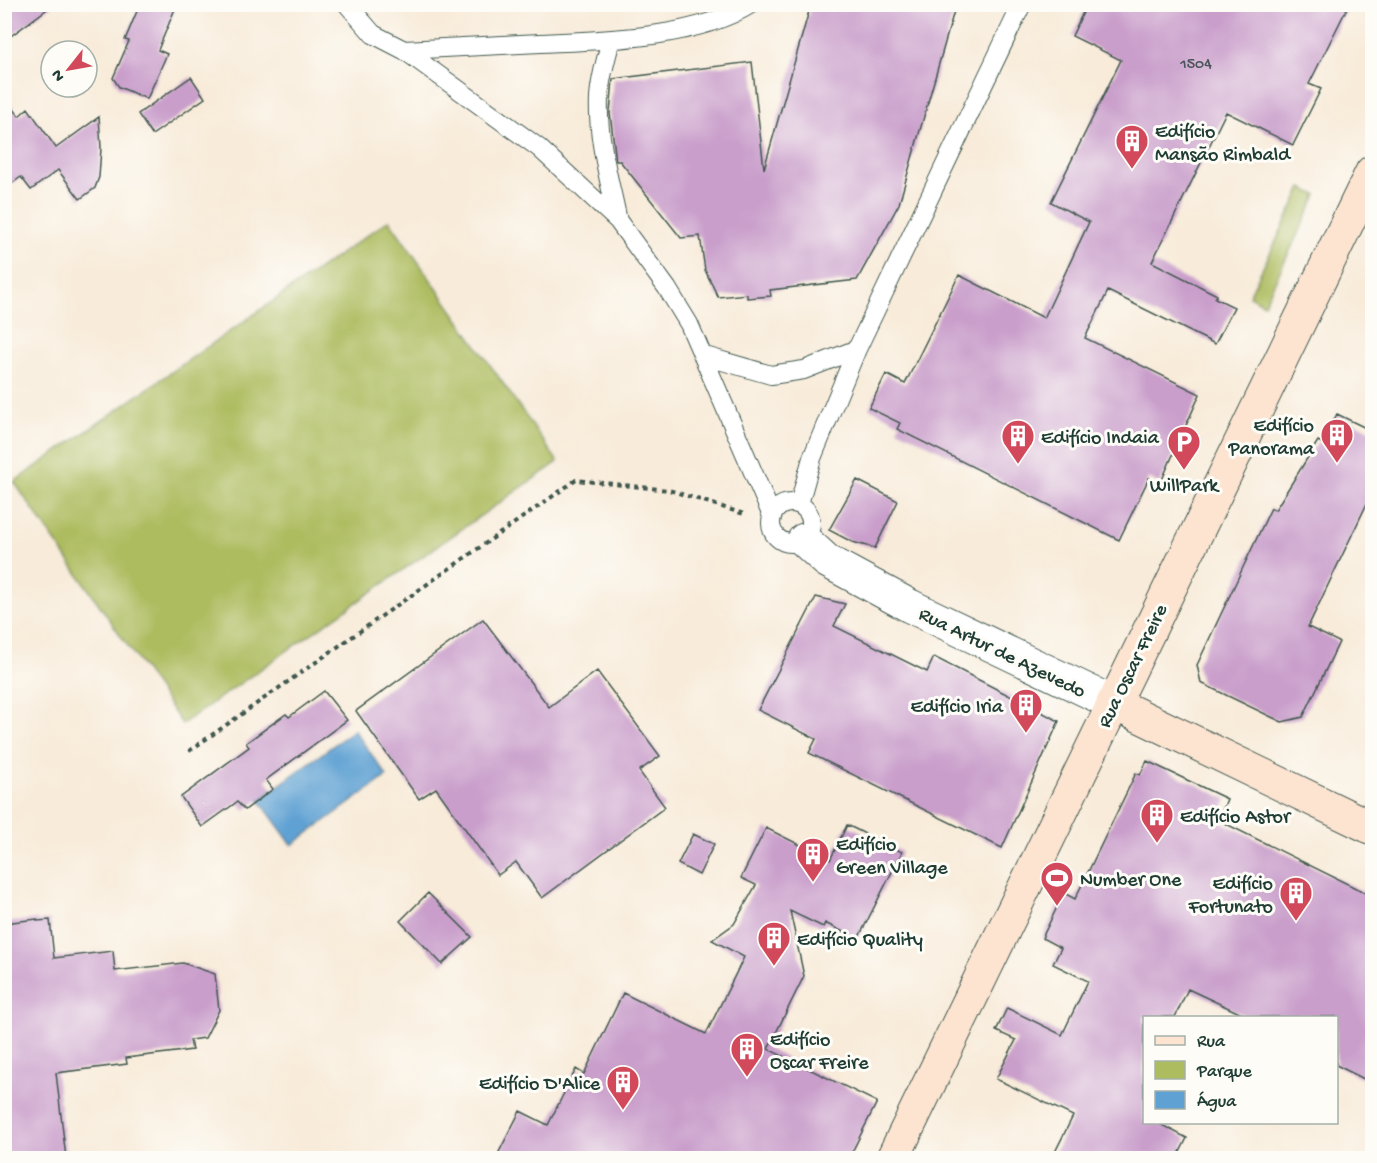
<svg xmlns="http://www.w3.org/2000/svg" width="1377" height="1163" font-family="'Gochi Hand',sans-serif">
	<rect width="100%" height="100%" fill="#fdfcf7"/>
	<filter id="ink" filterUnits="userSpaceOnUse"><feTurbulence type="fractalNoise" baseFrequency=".0167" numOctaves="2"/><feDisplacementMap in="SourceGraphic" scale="12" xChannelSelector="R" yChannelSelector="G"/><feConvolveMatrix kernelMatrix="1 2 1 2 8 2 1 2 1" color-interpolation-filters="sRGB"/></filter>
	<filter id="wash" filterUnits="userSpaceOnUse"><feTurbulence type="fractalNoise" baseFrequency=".008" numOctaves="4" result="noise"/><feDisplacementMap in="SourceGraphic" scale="24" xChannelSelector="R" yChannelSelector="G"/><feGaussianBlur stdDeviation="1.35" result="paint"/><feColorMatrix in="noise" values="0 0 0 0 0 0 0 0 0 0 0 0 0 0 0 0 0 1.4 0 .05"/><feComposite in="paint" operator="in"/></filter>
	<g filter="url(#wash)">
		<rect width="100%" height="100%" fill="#f8ebd9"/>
		<!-- green -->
		<path fill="#adbc5e" stroke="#667c49" stroke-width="1.5" d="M1302 188 1317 195 1264 304 1249 296Z
			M389 220 558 462 182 724 14 482Z"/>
		<!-- water -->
		<path fill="#5fa1d3" stroke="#3f6f84" stroke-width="1.5" d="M354 730 387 776 292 845 259 800Z"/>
		<g id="blocks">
			<!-- building -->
			<path fill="#c99ecb" d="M4 4H54L4 41Z
				M140 4H177L158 50 167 54 147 99 119 87 113 78 129 41 125 40Z
				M811 4H956L899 204 857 280 770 290 771 296 747 298V294L718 297 705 270 700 236 681 238 620 161H616L610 113 613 79 752 62 764 169Z
				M1087 4H1349L1309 84 1321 89 1293 145 1226 112 1152 262 1217 295 1215 298 1234 307 1215 344 1108 291 1085 338 1200 394 1160 484 1149 478 1119 540 897 429 900 423 869 408 886 374 905 384 959 275 1044 318 1089 222 1051 202 1121 60 1072 36Z
				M191 77 205 98 152 135 138 114Z
				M4 96 19 116 28 108 56 148 99 117 101 148 99 177 95 188 80 199 58 170 31 190 21 177 4 189Z
				M1337 414 1372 431V493L1308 627 1339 642 1303 717 1282 722 1201 683 1197 665 1271 508 1275 510 1318 441 1322 443Z
				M857 480 898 501 875 548 852 542 829 530Z
				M816 597 845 604 834 626 927 672 934 657 1059 721 1002 848 809 753 816 739 758 710Z
				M483 619 549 707 597 671 660 756 639 771 665 807 542 898 516 862 498 875 436 788 419 799 356 711Z
				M324 691 347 720 266 780 273 789 245 810 237 802 202 827 181 797 249 747 246 743 286 714 289 717Z
				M1147 761 1227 799 1221 814 1225 816 1222 822 1372 896V1083L1336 1065V1017H1248L1188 989 1175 1017H1144V1122H1156L1187 1138 1177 1158H1052L1073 1116 996 1079 1016 1040 996 1031 1007 1008 1062 1035 1088 981 1053 964 1061 948 1042 938 1064 893 1075 899 1136 773 1140 775Z
				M847 825 902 852 858 939 825 923 823 927 790 911 804 976 768 1049 877 1102 849 1158H496L520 1111 548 1125 576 1069 584 1074 623 993 706 1034 744 957 712 940 734 924 756 885 741 878 766 828 830 860Z
				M693 834 714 844 699 875 678 864Z
				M428 893 472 937 442 964 400 921Z
				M37 919V921L50 920 54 958 113 951 115 971 183 963 215 974 219 1010 205 1038 190 1040 192 1050 126 1058 127 1064 56 1073 66 1158H4V923Z"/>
		</g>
	</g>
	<g filter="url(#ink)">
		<use href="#blocks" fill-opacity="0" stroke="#40574d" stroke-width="1.5"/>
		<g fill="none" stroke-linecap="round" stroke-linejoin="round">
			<!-- lane casing -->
			<g stroke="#40574d" stroke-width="20">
				<path id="lane" d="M347 4 373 34 404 50 539 148 618 221 667 288 689 324 772 516
					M611 40C606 59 600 78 599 98 597 139 610 182 618 221
					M404 50C449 48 495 45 541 43 606 40 694 39 751 4
					M705 356 771 375 804 370 857 349
					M771 523a20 20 0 1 1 40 0a20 20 0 1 1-40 0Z
					M799 504 812 458 857 349 1022 4"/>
			</g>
			<!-- street casing -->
			<g stroke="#40574d" stroke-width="35">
				<path id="street" d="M804 540 827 561 910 606 1113 703"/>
			</g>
			<!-- secondary casing -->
			<g stroke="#40574d" stroke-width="35">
				<path id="secondary" d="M1113 703 1372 828
					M893 1158 1372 172"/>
			</g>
			<!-- path -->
			<path stroke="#40574d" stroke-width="4" stroke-dasharray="4.5 4.5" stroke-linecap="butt" d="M189 751 576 480 669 490 744 514"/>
			<!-- lane -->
			<use href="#lane" stroke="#fff" stroke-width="18"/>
			<!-- street -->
			<use href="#street" stroke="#fff" stroke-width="33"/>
			<!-- secondary -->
			<use href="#secondary" stroke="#fde4d1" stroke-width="33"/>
		</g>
	</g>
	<!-- icons -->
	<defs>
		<g id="building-pin" transform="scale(1.725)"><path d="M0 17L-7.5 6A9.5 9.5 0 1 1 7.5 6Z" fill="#d1495b" stroke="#fdfcf7"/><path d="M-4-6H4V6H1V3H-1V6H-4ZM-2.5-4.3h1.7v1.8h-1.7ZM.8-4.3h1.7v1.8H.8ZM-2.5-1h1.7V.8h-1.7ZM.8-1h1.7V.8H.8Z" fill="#fff"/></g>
		<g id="parking-pin" transform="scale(1.725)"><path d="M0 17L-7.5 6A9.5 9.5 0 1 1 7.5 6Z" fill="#d1495b" stroke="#fdfcf7"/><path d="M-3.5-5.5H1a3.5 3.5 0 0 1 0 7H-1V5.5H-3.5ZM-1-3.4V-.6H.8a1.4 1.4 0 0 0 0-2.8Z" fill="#fff"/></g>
		<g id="stadium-pin" transform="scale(1.725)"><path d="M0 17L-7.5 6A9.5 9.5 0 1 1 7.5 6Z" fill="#d1495b" stroke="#fdfcf7"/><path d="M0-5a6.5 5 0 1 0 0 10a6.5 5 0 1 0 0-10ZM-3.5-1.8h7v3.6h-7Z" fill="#fff"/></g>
	</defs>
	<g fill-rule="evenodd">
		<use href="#building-pin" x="1132" y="141"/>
		<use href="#building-pin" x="1337" y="435"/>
		<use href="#building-pin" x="1018" y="436"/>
		<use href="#parking-pin" x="1184" y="442"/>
		<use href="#building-pin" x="1026" y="705"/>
		<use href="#building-pin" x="1157" y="815"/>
		<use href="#building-pin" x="813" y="854"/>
		<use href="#stadium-pin" x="1057" y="878"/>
		<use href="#building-pin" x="1296" y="893"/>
		<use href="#building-pin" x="774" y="938"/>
		<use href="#building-pin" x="747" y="1049"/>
		<use href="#building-pin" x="623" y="1082"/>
	</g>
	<g text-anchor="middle" stroke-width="6" stroke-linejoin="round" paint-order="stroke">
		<!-- number labels -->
		<g font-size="16" fill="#4a555a">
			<text x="1196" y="68">1504</text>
		</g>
		<!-- poi labels -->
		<g font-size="20" fill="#1f3d34" stroke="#fdfcf7" text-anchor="start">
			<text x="1155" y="137">Edifício<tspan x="1155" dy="23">Mansão Rimbald</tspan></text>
			<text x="1314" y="431" text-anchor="end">Edifício<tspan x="1314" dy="23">Panorama</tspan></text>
			<text x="1041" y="443">Edifício Indaia</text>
			<text x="1184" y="491" text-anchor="middle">WillPark</text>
			<text x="1003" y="712" text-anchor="end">Edifício Iria</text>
			<text x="1180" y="822">Edifício Astor</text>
			<text x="836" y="850">Edifício<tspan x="836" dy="23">Green Village</tspan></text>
			<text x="1080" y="885">Number One</text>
			<text x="1273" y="889" text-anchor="end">Edifício<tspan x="1273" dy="23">Fortunato</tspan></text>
			<text x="797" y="945">Edifício Quality</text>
			<text x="770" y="1045">Edifício<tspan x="770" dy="23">Oscar Freire</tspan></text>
			<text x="600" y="1089" text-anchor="end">Edifício D'Alice</text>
		</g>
		<!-- street labels -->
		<g font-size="20" fill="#1f3d34" stroke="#fdfcf7">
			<text transform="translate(1003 651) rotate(26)" y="7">Rua Artur de Azevedo</text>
			<text transform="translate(1131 665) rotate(-64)" y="7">Rua Oscar Freire</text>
		</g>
	</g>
	<!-- margin -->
	<rect width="1377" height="1163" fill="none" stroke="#fdfcf7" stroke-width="24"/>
	<!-- legend -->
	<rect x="1143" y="1016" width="195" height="108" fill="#fdfcf7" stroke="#a4b0a9" stroke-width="1.5"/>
	<rect x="1155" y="1036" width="30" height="9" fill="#fde4d1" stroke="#a4b0a9" stroke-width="1.5"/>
	<text x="1197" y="1046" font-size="18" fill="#1f3d34">Rua</text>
	<rect x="1155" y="1061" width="30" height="18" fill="#adbc5e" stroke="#a4b0a9" stroke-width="1.5"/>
	<text x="1197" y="1076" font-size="18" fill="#1f3d34">Parque</text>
	<rect x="1155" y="1091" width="30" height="18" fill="#5fa1d3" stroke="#a4b0a9" stroke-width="1.5"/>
	<text x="1197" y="1106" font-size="18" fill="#1f3d34">Água</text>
	<!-- north arrow -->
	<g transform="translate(69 69) rotate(239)"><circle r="28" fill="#fdfcf7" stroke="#a4b0a9" stroke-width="1.5"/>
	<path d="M0-4.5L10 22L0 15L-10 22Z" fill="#d1495b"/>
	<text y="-9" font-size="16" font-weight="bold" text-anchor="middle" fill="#1f3d34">N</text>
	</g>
</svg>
